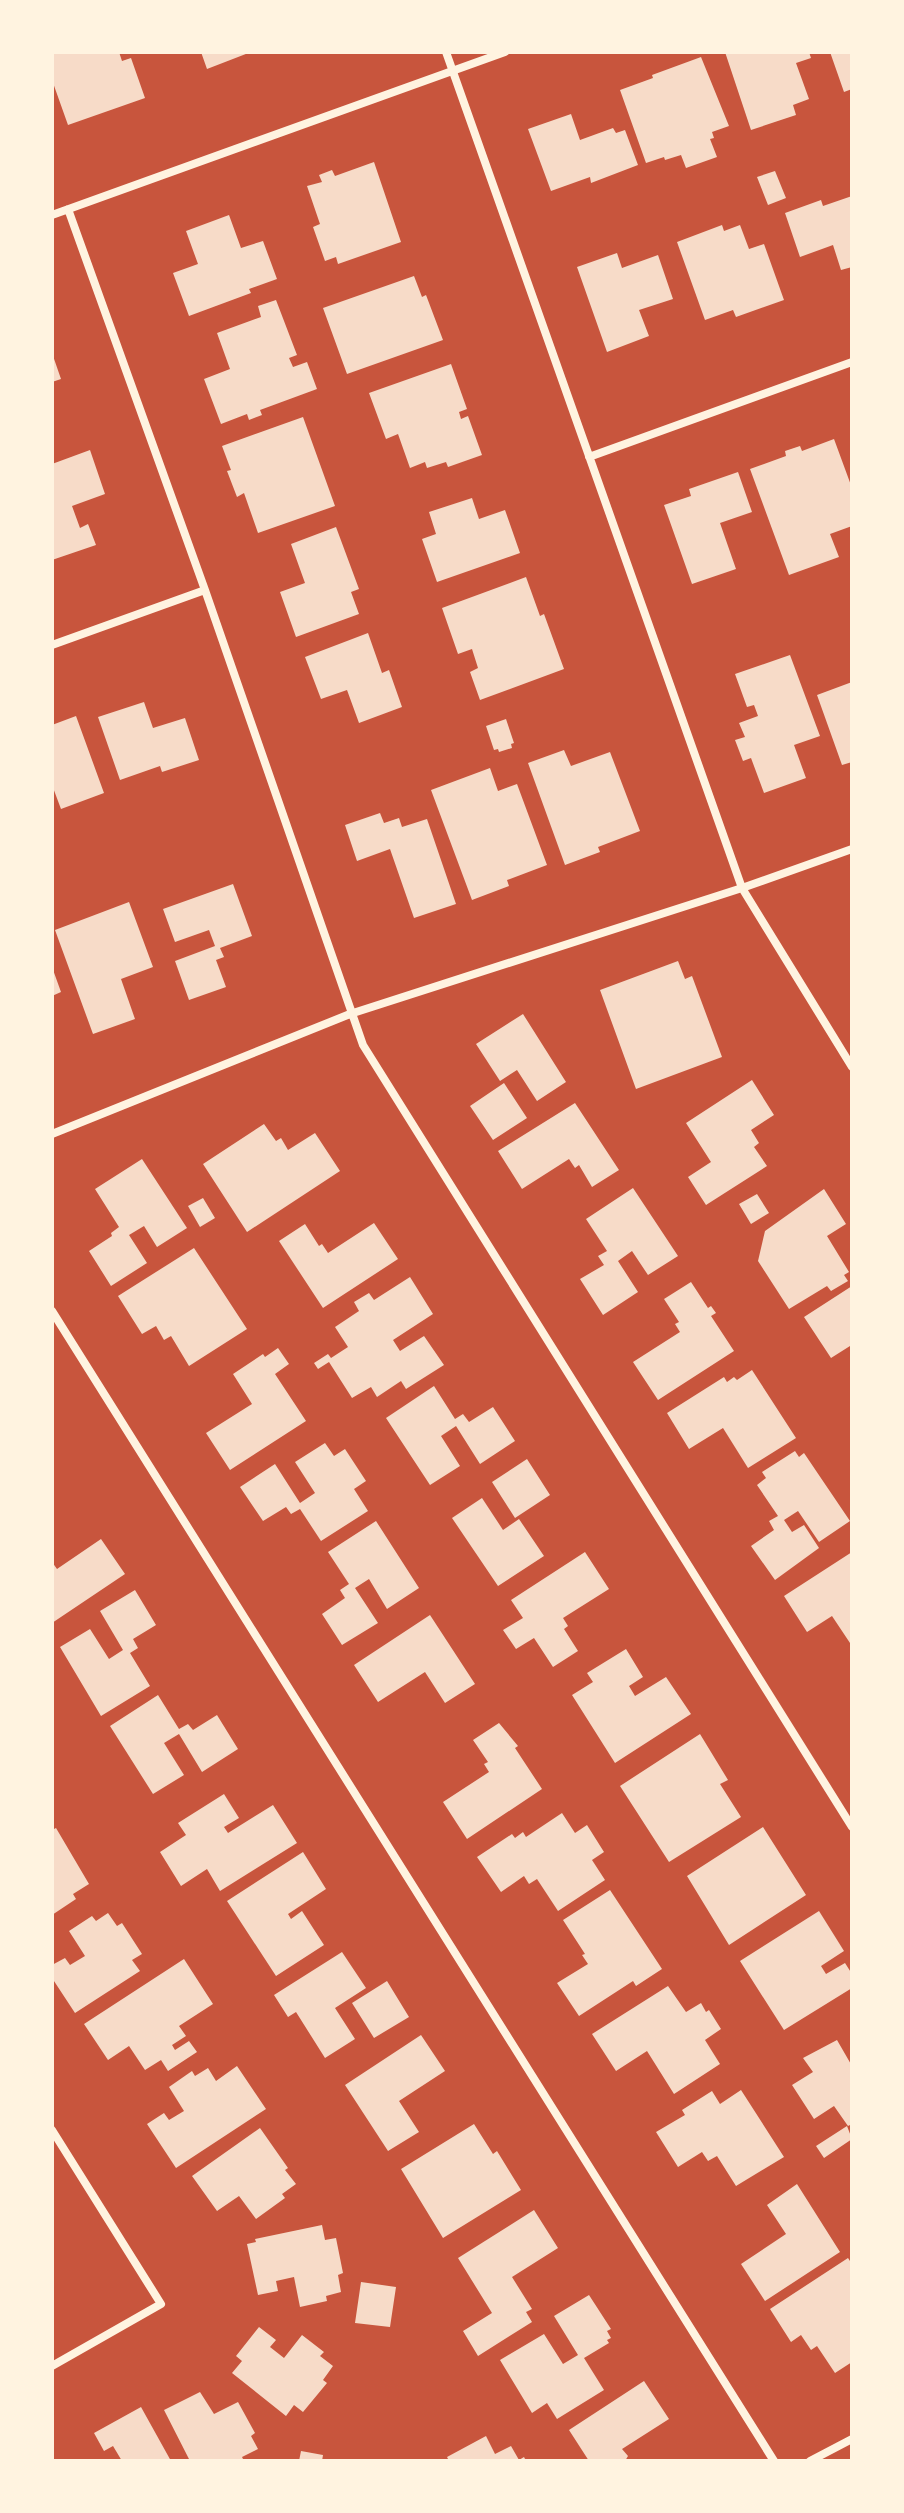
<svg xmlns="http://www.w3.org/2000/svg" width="904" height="2513" font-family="Arial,sans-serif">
	<rect width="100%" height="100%" fill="#c8553d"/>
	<!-- building -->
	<path fill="#f7dbc8" d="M52 52H119L122 61 131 58 145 98 68 125 52 80Z
		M201 52H251L207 69Z
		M725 52H809L811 58 796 63 809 99 793 105 796 115 751 130Z
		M830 52H852V89L844 92Z
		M701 57 729 126 712 132 714 138 710 139 717 157 686 168 681 155 665 160 664 157 646 163 620 90 653 78 652 75Z
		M571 114 580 140 613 128 616 133 625 130 638 165 591 183 590 177 551 191 528 129Z
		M374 162 401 242 338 264 336 257 325 261 313 227 320 224 307 186 322 182 319 175 332 170 335 176Z
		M775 171 786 198 768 205 757 177Z
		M852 196V267L841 270 833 245 800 257 785 213 821 200 823 206Z
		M229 215 241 248 263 241 277 279 249 289 251 293 189 316 173 273 198 264 186 231Z
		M722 225 724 231 740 225 749 249 764 244 784 300 736 317 733 310 705 320 677 242Z
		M617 253 622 268 658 255 673 299 639 310 649 336 607 352 577 267Z
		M414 276 422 297 426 295 443 340 347 374 323 308Z
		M276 300 297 355 289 358 293 367 307 362 317 389 260 410 262 415 249 420 247 414 221 424 204 379 230 369 217 333 261 317 258 306Z
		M52 353 61 379 52 382Z
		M451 364 467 409 459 412 461 419 468 416 482 455 448 467 446 462 427 468 425 462 410 468 398 434 386 439 369 393Z
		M303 417 335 506 258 533 244 493 237 497 227 471 231 470 222 446Z
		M834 439 852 488V526L830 534 839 557 789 575 750 469 786 456 785 451 800 446 802 451Z
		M90 450 105 494 72 506 80 528 88 524 96 545 52 560V464Z
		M738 472 752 512 720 523 736 569 692 584 664 505 691 496 689 489Z
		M472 498 479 519 505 510 520 553 437 582 422 539 436 534 429 512Z
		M336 527 359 589 351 592 359 614 296 637 280 592 305 583 291 544Z
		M526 577 540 616 544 614 564 669 480 700 470 672 478 668 472 649 458 654 442 608Z
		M368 633 382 673 389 670 402 707 359 723 347 690 321 699 305 657Z
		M790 655 820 736 794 745 806 778 764 793 751 758 743 761 735 740 745 737 739 723 758 716 754 705 747 707 735 674Z
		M852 682V762L842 765 817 695Z
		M144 702 153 728 185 718 199 760 162 772 160 766 120 780 98 717Z
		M76 716 104 793 61 809 52 785V725Z
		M506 719 514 743 511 744 512 748 499 752 498 749 494 750 486 726Z
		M564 750 571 766 610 752 640 831 598 847 600 852 565 865 528 763Z
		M490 768 498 791 517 784 547 865 507 880 509 886 472 900 431 790Z
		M380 813 384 823 399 818 402 827 427 819 456 904 414 918 390 849 357 861 345 825Z
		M233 884 252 936 220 948 224 957 216 960 226 987 189 1000 175 961 215 946 209 930 175 942 163 909Z
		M129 902 153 967 121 979 135 1019 93 1034 55 930Z
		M678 961 685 979 692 976 722 1057 636 1089 600 990Z
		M52 967 61 992 52 996Z
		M523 1014 566 1082 537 1101 517 1070 500 1081 476 1044Z
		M752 1080 774 1115 751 1130 759 1143 754 1147 767 1166 706 1205 688 1177 711 1162 686 1123Z
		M504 1083 527 1118 493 1140 470 1106Z
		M575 1103 619 1170 592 1187 579 1165 575 1168 569 1159 522 1189 498 1151Z
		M264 1124 276 1141 281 1138 288 1150 315 1133 340 1171 247 1232 203 1164Z
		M142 1159 187 1228 157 1247 144 1226 129 1235 147 1263 111 1286 89 1251 112 1236 111 1233 119 1227 95 1189Z
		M633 1188 678 1256 648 1275 632 1251 618 1261 638 1292 603 1315 580 1279 604 1265 598 1256 607 1251 586 1219Z
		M824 1189 846 1224 827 1236 849 1272 844 1275 848 1281 831 1291 827 1286 789 1309 758 1261 765 1231Z
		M757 1194 769 1213 751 1224 739 1204Z
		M203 1198 215 1218 200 1227 188 1206Z
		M374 1223 398 1259 323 1308 279 1241 305 1224 319 1246 322 1244 328 1253Z
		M194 1248 247 1329 189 1366 171 1336 164 1340 156 1326 142 1334 118 1296Z
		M410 1277 433 1314 393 1340 400 1351 424 1336 444 1365 406 1389 401 1381 377 1397 371 1387 352 1398 329 1362 318 1369 314 1363 328 1354 331 1358 348 1347 335 1327 359 1311 354 1302 369 1293 374 1300Z
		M691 1282 708 1308 711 1306 716 1313 711 1316 734 1351 658 1400 633 1362 680 1332 675 1324 679 1322 664 1299Z
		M852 1286V1350L850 1346 831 1358 804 1317Z
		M278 1348 289 1364 275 1374 306 1421 230 1470 206 1433 252 1404 233 1374 263 1354 265 1357Z
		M752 1370 796 1438 748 1468 723 1428 689 1449 667 1413 724 1377 727 1382 734 1377 737 1380Z
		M434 1386 455 1419 463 1414 469 1422 493 1407 515 1441 480 1464 456 1426 441 1436 460 1466 430 1485 386 1418Z
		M325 1443 334 1456 345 1449 366 1481 354 1489 368 1511 321 1541 300 1509 291 1514 286 1507 263 1521 240 1487 275 1464 300 1503 315 1493 295 1462Z
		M795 1451 799 1457 804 1453 850 1521 819 1542 798 1511 784 1520 792 1532 804 1525 819 1548 775 1580 751 1546 774 1530 769 1521 778 1516 757 1485 766 1478 762 1472Z
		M527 1459 550 1495 515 1518 492 1482Z
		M482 1498 503 1530 519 1519 544 1556 498 1586 452 1518Z
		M376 1521 419 1588 387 1609 369 1579 355 1588 378 1623 342 1645 322 1614 345 1598 340 1590 349 1584 328 1552Z
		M101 1539 125 1574 52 1623V1562L57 1569Z
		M585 1552 609 1589 563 1618 568 1626 564 1629 578 1651 553 1667 534 1638 516 1649 503 1630 523 1618 511 1600Z
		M852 1552V1646L832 1616 807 1632 784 1596Z
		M135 1590 156 1625 133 1639 138 1648 130 1653 150 1686 101 1716 60 1647 90 1629 109 1659 123 1650 100 1611Z
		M430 1615 475 1684 445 1703 425 1672 378 1702 354 1665Z
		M626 1649 643 1677 629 1686 635 1696 666 1677 691 1714 615 1763 572 1695 593 1682 587 1673Z
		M158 1695 179 1729 188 1724 193 1730 217 1715 238 1749 202 1772 179 1734 164 1743 184 1775 153 1794 110 1726Z
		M499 1723 518 1746 515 1748 542 1789 467 1839 443 1802 489 1772 484 1764 488 1762 473 1740Z
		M700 1734 728 1780 720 1784 741 1817 669 1862 620 1786Z
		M224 1794 239 1818 224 1827 228 1833 273 1805 297 1843 220 1891 207 1869 181 1886 160 1852 186 1835 178 1823Z
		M562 1813 575 1833 587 1825 604 1852 592 1860 605 1880 558 1911 537 1879 529 1884 524 1876 501 1892 477 1857 512 1834 515 1838 523 1832 526 1837Z
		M763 1827 806 1895 729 1945 687 1876Z
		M56 1828 89 1884 73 1894 76 1899 52 1915V1830Z
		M303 1852 326 1889 288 1914 291 1919 302 1911 324 1945 276 1976 227 1901Z
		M610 1890 662 1969 636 1986 633 1981 579 2016 557 1983 588 1964 582 1955 585 1954 563 1920Z
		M819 1911 844 1951 821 1966 826 1974 845 1963 852 1974V1988L784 2030 740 1961Z
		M108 1913 117 1926 122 1923 142 1954 132 1960 140 1971 75 2013 52 1978V1965L65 1958 70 1965 85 1956 69 1931 92 1916 96 1921Z
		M342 1952 366 1988 335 2008 355 2039 325 2058 296 2012 288 2017 274 1995Z
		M184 1959 213 2004 179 2026 186 2036 172 2045 175 2050 189 2041 197 2052 168 2071 161 2060 145 2070 129 2046 108 2060 84 2024Z
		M387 1981 409 2017 374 2038 352 2003Z
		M668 1986 686 2012 701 2003 706 2012 709 2010 721 2029 705 2040 720 2064 674 2094 647 2051 616 2071 592 2034Z
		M421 2035 445 2071 399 2101 419 2132 388 2151 345 2085Z
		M837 2040 852 2066V2124L848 2126 834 2106 814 2119 792 2085 813 2072 803 2058Z
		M237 2066 266 2109 176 2168 147 2124 164 2113 169 2120 184 2111 169 2087 192 2071 195 2076 208 2068 216 2081Z
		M741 2090 784 2157 736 2186 717 2156 708 2161 702 2152 678 2167 656 2132 685 2115 682 2110 712 2091 720 2104Z
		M474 2124 493 2154 497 2151 521 2190 443 2238 401 2169Z
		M847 2126 852 2139 824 2158 816 2146Z
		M260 2128 288 2168 285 2170 296 2184 282 2194 285 2198 256 2219 239 2196 217 2211 192 2176Z
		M797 2184 840 2252 765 2301 741 2264 786 2234 767 2205Z
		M534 2210 558 2248 512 2277 532 2309 526 2312 532 2322 478 2356 463 2331 492 2313 458 2258Z
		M322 2225 325 2240 336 2238 343 2273 338 2275 341 2292 326 2296 327 2301 300 2307 294 2277 276 2281 278 2291 258 2295 247 2244 256 2242 255 2239Z
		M848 2258 852 2264V2362L835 2373 817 2346 811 2350 801 2335 791 2342 770 2309Z
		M361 2282 396 2287 390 2327 355 2323Z
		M589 2295 611 2329 607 2331 611 2338 607 2340 609 2343 584 2358 604 2390 557 2419 547 2403 532 2413 500 2360 544 2334 563 2364 578 2355 554 2316Z
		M259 2327 276 2340 270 2347 284 2358 302 2335 324 2352 320 2356 333 2366 323 2380 327 2383 303 2412 294 2405 286 2416 232 2373 242 2361 236 2356Z
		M644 2381 669 2419 622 2449 628 2456 625 2461H589L569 2430Z
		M200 2392 214 2414 238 2402 255 2433 251 2436 258 2449 242 2457 244 2461H190L164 2410Z
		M141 2407 171 2461H122L113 2446 104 2451 94 2433Z
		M486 2436 495 2454 511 2446 519 2460 524 2457 526 2461H449L447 2457Z
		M301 2451 323 2455 322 2461H299Z"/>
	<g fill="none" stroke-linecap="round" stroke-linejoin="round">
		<!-- minor -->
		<path stroke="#fff3e0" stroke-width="8" d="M446 52 742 888 852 1067
			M68 209 205 590 363 1045 852 1827
			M52 215 505 52
			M589 457 852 362
			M52 645 205 590
			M52 1134 350 1014 742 888 852 849
			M52 1311 774 2461
			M52 2130 161 2304 52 2366
			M810 2461 852 2439"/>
	</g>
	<!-- border -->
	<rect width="904" height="2513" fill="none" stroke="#fff3e0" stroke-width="108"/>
</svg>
